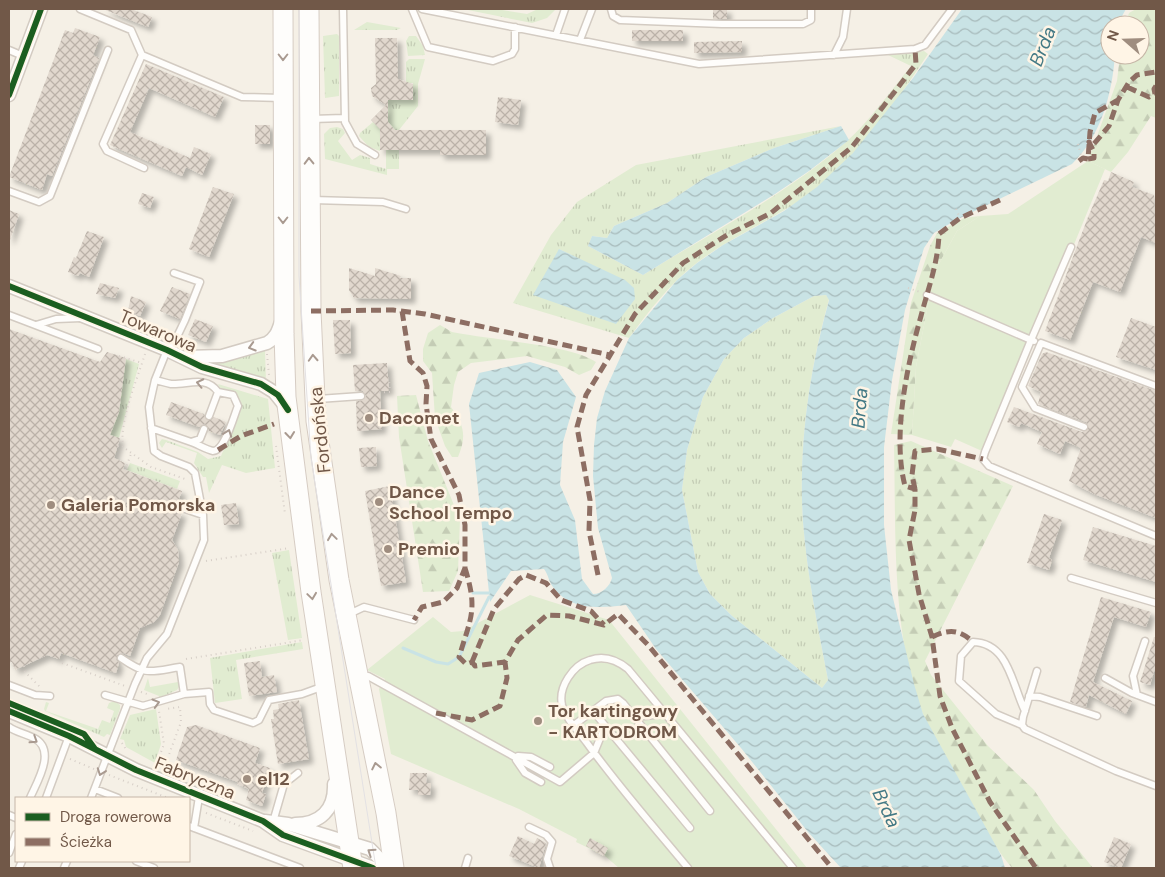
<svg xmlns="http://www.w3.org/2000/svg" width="1165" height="877" font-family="'DM Sans',sans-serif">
	<defs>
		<pattern id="grass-tufts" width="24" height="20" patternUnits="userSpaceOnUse" patternTransform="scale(1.25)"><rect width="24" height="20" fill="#e1ecd1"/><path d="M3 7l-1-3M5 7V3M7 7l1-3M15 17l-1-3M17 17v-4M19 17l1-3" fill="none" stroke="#c4ccb5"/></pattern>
		<pattern id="forest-firs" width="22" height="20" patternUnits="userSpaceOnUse" patternTransform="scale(1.25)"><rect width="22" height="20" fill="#e1ecd1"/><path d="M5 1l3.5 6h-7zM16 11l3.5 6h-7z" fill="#c4ccb5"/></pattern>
		<pattern id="water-waves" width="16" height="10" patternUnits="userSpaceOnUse" patternTransform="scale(1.25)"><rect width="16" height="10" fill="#c9e3e5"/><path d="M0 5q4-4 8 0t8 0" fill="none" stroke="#a8bbbc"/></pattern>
		<pattern id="building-cross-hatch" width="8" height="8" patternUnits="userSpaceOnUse" patternTransform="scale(1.25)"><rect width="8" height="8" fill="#e1d8ce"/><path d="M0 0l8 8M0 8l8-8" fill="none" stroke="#bbb2a9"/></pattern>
		<filter id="shadow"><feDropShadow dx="4.5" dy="4.5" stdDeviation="2.5" flood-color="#0004"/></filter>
	</defs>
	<rect width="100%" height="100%" fill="#f5f0e6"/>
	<!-- grass -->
	<path fill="url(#grass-tufts)" fill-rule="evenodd" d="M463 9H496L527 14 538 9H556L547 18 532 23Z
		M367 22 401 28 397 30H354Z
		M337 34 339 36V96L325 98 323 36Z
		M409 36H416L423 46 425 55 408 56 406 41Z
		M924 51 928 54C897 101 861 152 817 188 780 217 735 234 698 262 671 282 649 311 629 338L513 303 551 235 577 202 636 165 841 126 774 148 706 177 667 203 614 226 607 238 592 236 588 246 643 275C710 233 788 194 847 141 869 122 892 89 911 66L888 55ZM559 249 581 260 616 324Z
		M425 59 418 84V106L399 130H393L388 122V100H413V83H406V62L409 59Z
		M373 122 381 130 380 151 369 147 359 136 360 133Z
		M337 127 343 129 345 133 338 141 352 160 360 155 370 158V164L386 169V150H399V169H387V175L325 159 324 134 330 128Z
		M826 295 829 299C809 372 798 446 803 522 807 575 818 628 828 680L822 688 731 615 710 594 698 572 682 490 687 450 703 397 724 359 744 338 773 318 814 296Z
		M265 351 266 382 216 367 214 364Z
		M126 359 139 364 119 438 110 435Z
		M218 384 268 399 275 468 246 473 222 465 209 493 206 477H203L194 463 197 453 166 442 162 448 159 443 162 439 166 440 198 452 208 459 221 456 242 406 237 395 221 390Z
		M130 463 180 481 177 489 127 470Z
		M289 550 302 638 288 640 272 553Z
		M302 642 303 649 236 660 242 699 215 703 210 658Z
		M177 673 180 685 177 690 159 698V696L144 690 148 678 150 687 178 682Z
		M115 701 120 705V709L110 735 107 734 104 737 45 711 44 709 46 702 49 703 46 711 98 729 102 720 110 723 114 711 107 708 109 703Z
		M156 709 161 744 155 763 126 747 124 740 120 739 130 715Z"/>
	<!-- forest -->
	<path fill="url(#forest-firs)" d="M1136 9H1156V118L1151 116 1128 152 1111 172 1088 161 1117 81 1120 55H1140V25H1125L1129 13Z
		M980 216 957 231 934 273 916 367 912 435 891 434 911 303 930 246 937 233 964 218Z
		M440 325 452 332C484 339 574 345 596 362L591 370 579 375 565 367 527 356 471 363 458 372 454 385 451 407C464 425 467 436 458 457H452L445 446 435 418 432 373 423 361V349L428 333Z
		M416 395 428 441 460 520 458 571 449 591 423 592 399 437 397 396Z
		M911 441 1013 486 925 661 931 675 988 746 1034 790 1055 821 1093 868H1012C991 843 976 813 961 784 948 761 933 738 923 714 891 636 896 529 894 445Z"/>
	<!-- garden -->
	<path fill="#e1ecd1" d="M1088 161 1105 169 1022 371H1016L982 451 955 439 951 447 912 435 916 367 934 273 957 231 980 216 1008 214Z
		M530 595 609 620 807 868H619L605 856 576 842 577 839 519 809 391 754 379 689 385 679 367 670 433 617 451 632 463 631Z"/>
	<!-- water -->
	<path fill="url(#water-waves)" fill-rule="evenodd" d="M962 9H1126L1117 25H1110V55H1115C1112 94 1101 136 1072 164L956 220 934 233 924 248 905 310 892 380 884 447V525L891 590 914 684 923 714 1001 855 1005 868H841L808 832 741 748 656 649 626 605C599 608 571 611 553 587 549 582 548 574 544 569L511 571 490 602 469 404 479 373 530 362 557 370 576 397 563 442 560 485 575 520 582 579 593 594C602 594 610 586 612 578L598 528 593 476 594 445 597 418 605 391 629 338 677 280 697 263 723 245 784 211 817 187 853 153 913 78ZM826 295 829 300C809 372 798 446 803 522 807 575 818 628 828 680L822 688 731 615 710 594 698 572 682 490 687 450 703 397 724 359 744 338 773 318 814 296Z
		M841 126 849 140 809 171 775 194 643 275 588 246 592 236 607 238 614 226 667 203 706 177 774 148Z
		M559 249 625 280 634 288 635 299 616 324 533 295Z"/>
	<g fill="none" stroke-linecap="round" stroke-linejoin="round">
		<!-- stream -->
		<path stroke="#c9e3e5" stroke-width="3" d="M473 593H489
			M403 648 436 662 448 664 459 657 489 597"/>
	</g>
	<!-- building -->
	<path fill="url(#building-cross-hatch)" filter="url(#shadow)" d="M103 9H131L152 17 148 27Z
		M713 9H727V19H713Z
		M75 28 100 37 93 55 99 58 52 176 47 174 42 190 9 177 65 30 73 33Z
		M632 30H683V41H632Z
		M375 38H397L398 79 413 84V100H388V122L395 130H486V155H440V150H380V129L371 120 386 105 372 96 371 88 376 84Z
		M742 41V52L694 53V42Z
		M146 64 224 97 215 117 149 88 130 132 190 158 194 147 211 154 202 175 186 167 182 176 110 145Z
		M498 97 521 100 518 125 495 122Z
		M255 125H270V144H255Z
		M1111 172 1134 182 1132 187 1154 195 1156 243 1141 237 1120 292 1093 282 1070 340 1045 331 1088 217 1104 180 1108 181Z
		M213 187 234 194 209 257 189 249Z
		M142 193 154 197 150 208 138 204Z
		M9 210 19 214 10 240H9Z
		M87 231 104 237 89 277 80 273 78 276 68 272 74 257 76 258Z
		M349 268 375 276V268L401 276 400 278H411V299L354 298 349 290Z
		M100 283 119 288 115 298 96 294Z
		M172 287 190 294 180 319 160 311Z
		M131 296 146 302 140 316 128 311Z
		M1131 318 1156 327V370L1116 357Z
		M195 319 213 326 206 342 188 335Z
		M333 320H350L351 353 335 354Z
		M9 329 100 362 107 352 126 358 119 412 110 435 120 438 114 458 125 463 123 469 182 491 178 501 173 502 171 507 174 511 182 513 172 540 178 550 179 562 160 615 154 622 140 628 130 656 123 653 117 655 116 660 119 663 116 673 61 653 59 659 47 655 15 670 12 662 9 663Z
		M1046 352 1156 391V518L1094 494 1069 481 1081 448 1065 441 1060 454 1037 444 1042 432 1021 423 1019 427 1007 422 1014 407 1082 432 1088 429 1086 422 1038 404 1041 392 1028 386 1042 354Z
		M387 363 389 391H380L382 429 357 431 356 401 363 400 366 396 363 391H355L353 365Z
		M171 402 204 414 207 420 214 417 226 422 220 435 209 431 205 424 199 427 166 415Z
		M376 447 377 466 361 467 359 448Z
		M390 486 406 582 381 586 365 491Z
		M236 503 239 524 224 525 221 505Z
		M1044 514 1062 520 1049 558 1052 560 1049 570 1027 563Z
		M1093 527 1156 546V582L1083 560Z
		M1101 597 1151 612 1146 627 1114 617 1093 682 1132 701 1126 714 1089 695 1086 707 1070 702Z
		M1154 637H1156V665L1150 685 1140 682Z
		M260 661 262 677 274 675 277 692 249 696 244 663Z
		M299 700 309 759 278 764 271 719H274L273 710 279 709 278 704Z
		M196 725 260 748 255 763 270 768 262 793 266 794 262 806 246 800 249 789 237 784 238 782 176 760 187 727Z
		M410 773H427L426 783H431L430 795H418V790H409Z
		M518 836 534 844 537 838 546 843 539 868 509 856Z
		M1114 837 1131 844 1121 868 1104 862Z
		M590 838 608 848 604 856 586 846Z"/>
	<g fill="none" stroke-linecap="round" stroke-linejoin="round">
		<!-- service casing -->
		<g stroke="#d3cbc2" stroke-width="9">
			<path id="service" d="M80 9 131 30 142 55 242 97 282 98
				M343 9 345 122 357 144 375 155
				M412 9 428 47 493 61 512 54 515 49V27
				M422 9 699 64 915 49 925 45 952 9
				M611 9 613 16 620 20 722 24H803L811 20V9
				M556 35 565 9
				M580 40 592 9
				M9 50 23 56
				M142 55 103 144 107 151 144 168
				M834 55 843 37 847 9
				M312 119 344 118
				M9 191 39 202 50 196 108 50
				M313 200 383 202 406 209
				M927 295 1031 340 985 452 983 459 989 466 1156 536
				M9 315 98 349
				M36 325 56 319 81 318
				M1034 341 1031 340 1071 247
				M155 380C160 381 166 383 171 384 188 385 206 375 218 392L209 416
				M318 399 361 396
				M1084 427 1035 408 1022 387 1041 343 1156 386
				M151 428 191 442 200 439 204 429
				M191 442C197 444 207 450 213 451 225 451 234 415 238 406L233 395 218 392
				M176 506 203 515
				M1071 578 1156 603
				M347 615 364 607 414 620
				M121 658C147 676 149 672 180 667L184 694
				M1037 671 1023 717 1022 725 1025 729 1116 771 1156 786
				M360 676H368L560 782 594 753 605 726
				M1105 678 1132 693 1156 702
				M9 685 35 695 50 696
				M105 695 143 706 184 694 209 692 210 704 214 710 253 723 259 720 269 700 302 694 324 686
				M1137 695 1133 676 1145 641
				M1029 696 1040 697 1097 716
				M593 711 690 828
				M634 717 665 714
				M574 725 606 701 618 699 623 703 710 811
				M1022 725 996 714 959 681 961 656 973 642C1009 643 1012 685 1025 711
				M9 727C16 732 26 734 34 738 57 750 37 782 30 798
				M518 756 531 757 550 767
				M516 760 525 773 541 782
				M95 789 118 798
				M46 798 69 736
				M91 798 135 684 147 658 167 634 204 540 203 515 195 473 189 467 161 456 154 451 149 407 155 380 167 350 175 341 185 320 200 282 174 273
				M9 815 16 818
				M273 822 284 784 298 773
				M189 826 300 868
				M529 827 546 835 552 842 547 859 550 868
				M194 828 199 797
				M9 853 16 834
				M136 861 154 868
				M19 868 22 861
				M64 868 67 861
				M465 868 468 858
				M688 868C654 827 618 786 587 743 578 731 566 719 562 705 558 687 573 665 590 660 605 655 617 660 628 669L793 868"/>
		</g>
		<!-- minor casing -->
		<g stroke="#d3cbc2" stroke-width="15">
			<path id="minor" d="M9 95 41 9
				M9 286 167 350 202 367 261 384 274 392 286 407
				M186 357 222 356 267 343C276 338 278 331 281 322
				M9 711 69 736 136 770 263 821 283 835 373 868
				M265 821 288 824 370 849 389 868
				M295 824C320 824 335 810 334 784"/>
		</g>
		<!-- secondary casing -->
		<g stroke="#d6ccc3" stroke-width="21">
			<path id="secondary" d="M283 9 284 334 286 397 311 592 353 868
				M309 9 311 311 316 421 339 580 386 813 394 868"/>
		</g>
		<!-- path -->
		<path stroke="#d7cfc8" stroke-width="2" stroke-dasharray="1 4" stroke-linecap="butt" d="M1078 144 1082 159
			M956 209 960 218
			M908 288 920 292
			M145 354C137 380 119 421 123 447L151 467 188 480
			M267 354 269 375
			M119 356 142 363
			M369 393 390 392 389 379
			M118 446 123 447
			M276 446 285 514
			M125 470 131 454
			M206 561 290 548
			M186 659 304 640
			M62 663 125 686
			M24 666 25 672 40 687
			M141 692 150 695
			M122 743 127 751
			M70 759 94 769
			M156 766 164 744 159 711
			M164 768 181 722 180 707 166 709
			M109 775 168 798
			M206 813 253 831"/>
		<!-- service -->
		<use href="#service" stroke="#fefdfb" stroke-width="6"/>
		<!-- minor -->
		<use href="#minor" stroke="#fefdfb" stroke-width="12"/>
		<!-- secondary -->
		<use href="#secondary" stroke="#fefdfb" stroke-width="19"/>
		<!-- tram -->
		<path stroke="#e3e1e3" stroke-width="1" d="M299 9V276L311 458 376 868"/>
		<!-- quiet -->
		<path stroke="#8d6e63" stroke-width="5" stroke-dasharray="10 5" stroke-linecap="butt" d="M1127 87 1149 97 1155 94 1154 89 1156 86
			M1088 159 1094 158V152L1089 142 1093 145 1109 126 1118 100 1129 82 1137 75 1156 72
			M1079 161 1083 158 1088 159 1090 132 1095 113 1118 100
			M1000 200 960 218 939 234C938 263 928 289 921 316 907 365 892 436 905 486L915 489V510L909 540 919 594 932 637 940 696 952 728 990 802 1036 868
			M311 311 393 310 425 314 610 355
			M402 311 410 361 423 373 427 386 426 404 431 439 459 495 465 525V568L457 588 443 602 422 607 414 620
			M218 450 241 436 274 424
			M915 489 912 475 915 451 937 449 983 459
			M465 568C478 610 471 617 459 657L466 664 472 662 475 666 505 662
			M598 575 589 531 590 500 577 427 586 395 635 314 683 263 727 235 771 213 852 147 916 64 915 49
			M932 637C949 629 959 629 973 642
			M472 662 494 609 519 579 526 575 546 583 561 600 591 611 604 625
			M436 713 472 720 500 706 507 678 505 662 518 640 547 615 569 616 604 625 618 614 648 645 832 868"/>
		<!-- cycleway casing -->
		<g stroke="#fff5e6" stroke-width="9">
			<path id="cycleway" d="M9 95 41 9
				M9 286 167 350 202 367 261 384 278 395 288 410
				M9 703 84 734 95 749
				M9 711 69 736 136 770 263 821 283 835 373 868"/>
		</g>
		<!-- cycleway -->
		<use href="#cycleway" stroke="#1b5e20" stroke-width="6"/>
	</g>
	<!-- one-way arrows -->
	<defs><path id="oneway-chevron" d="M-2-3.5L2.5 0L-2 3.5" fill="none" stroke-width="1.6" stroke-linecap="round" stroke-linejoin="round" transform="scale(1.25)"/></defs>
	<g stroke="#a99a90">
		<use href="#oneway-chevron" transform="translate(283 57) rotate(90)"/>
		<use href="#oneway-chevron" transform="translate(309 161) rotate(-91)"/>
		<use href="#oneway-chevron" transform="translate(283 220) rotate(90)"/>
		<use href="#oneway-chevron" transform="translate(252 347) rotate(164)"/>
		<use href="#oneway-chevron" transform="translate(313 358) rotate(-93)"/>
		<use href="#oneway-chevron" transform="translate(200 383) rotate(-168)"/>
		<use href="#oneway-chevron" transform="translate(228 433) rotate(-70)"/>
		<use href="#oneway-chevron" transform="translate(290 435) rotate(84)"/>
		<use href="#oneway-chevron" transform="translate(332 537) rotate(-98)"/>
		<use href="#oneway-chevron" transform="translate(312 596) rotate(82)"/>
		<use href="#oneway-chevron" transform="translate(156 703) rotate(-16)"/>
		<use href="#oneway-chevron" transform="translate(34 740) rotate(33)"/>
		<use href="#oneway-chevron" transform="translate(376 766) rotate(-102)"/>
		<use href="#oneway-chevron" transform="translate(101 772) rotate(110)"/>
		<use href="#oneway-chevron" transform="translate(371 852) rotate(-146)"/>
	</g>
	<!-- markers -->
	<g fill="#9f8d7f" stroke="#fff5e6" stroke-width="2">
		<circle cx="369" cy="418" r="5"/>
		<circle cx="379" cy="502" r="5"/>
		<circle cx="51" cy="505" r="5"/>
		<circle cx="388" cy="549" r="5"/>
		<circle cx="538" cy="721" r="5"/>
		<circle cx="247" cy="779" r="5"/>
	</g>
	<g text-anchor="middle" stroke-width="5" stroke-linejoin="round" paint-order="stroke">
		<!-- street labels -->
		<g font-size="18" fill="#715848" stroke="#fff5e6">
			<text transform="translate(158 331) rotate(23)" y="6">Towarowa</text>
			<text transform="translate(320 430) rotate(-96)" y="6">Fordońska</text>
			<text transform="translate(195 778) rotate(22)" y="6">Fabryczna</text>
		</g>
		<!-- poi labels -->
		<g font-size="18" font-weight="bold" fill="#715848" stroke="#fff5e6" text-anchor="start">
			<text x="379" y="424">Dacomet</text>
			<text x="389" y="498">Dance<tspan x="389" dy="21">School Tempo</tspan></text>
			<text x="61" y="511">Galeria Pomorska</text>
			<text x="398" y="555">Premio</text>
			<text x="548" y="717">Tor kartingowy<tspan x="548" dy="21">- KARTODROM</tspan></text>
			<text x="257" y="785">el12</text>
		</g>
		<!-- water labels -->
		<g font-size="19" font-style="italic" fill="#437985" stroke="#fff5e6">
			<text transform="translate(1042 46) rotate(-68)" y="7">Brda</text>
			<text transform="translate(859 408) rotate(-86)" y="7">Brda</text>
			<text transform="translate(887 808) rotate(65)" y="7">Brda</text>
		</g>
	</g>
	<!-- border -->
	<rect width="1165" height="877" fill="none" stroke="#715848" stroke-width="20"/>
	<!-- legend -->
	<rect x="15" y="797" width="175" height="65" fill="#fff5e6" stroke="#c6b6a7"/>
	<rect x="25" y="813" width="25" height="8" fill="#1b5e20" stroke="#c6b6a7"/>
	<text x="60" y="822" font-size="15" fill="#715848">Droga rowerowa</text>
	<rect x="25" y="838" width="25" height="8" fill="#8d6e63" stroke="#c6b6a7"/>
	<text x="60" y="847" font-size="15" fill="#715848">Ścieżka</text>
	<!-- north arrow -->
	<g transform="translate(1125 40) rotate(290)"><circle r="24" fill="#fff5e6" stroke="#c6b6a7"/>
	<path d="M0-4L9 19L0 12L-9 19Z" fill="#9f8d7f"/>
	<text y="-8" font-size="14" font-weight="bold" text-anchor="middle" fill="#715848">N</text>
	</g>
</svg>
